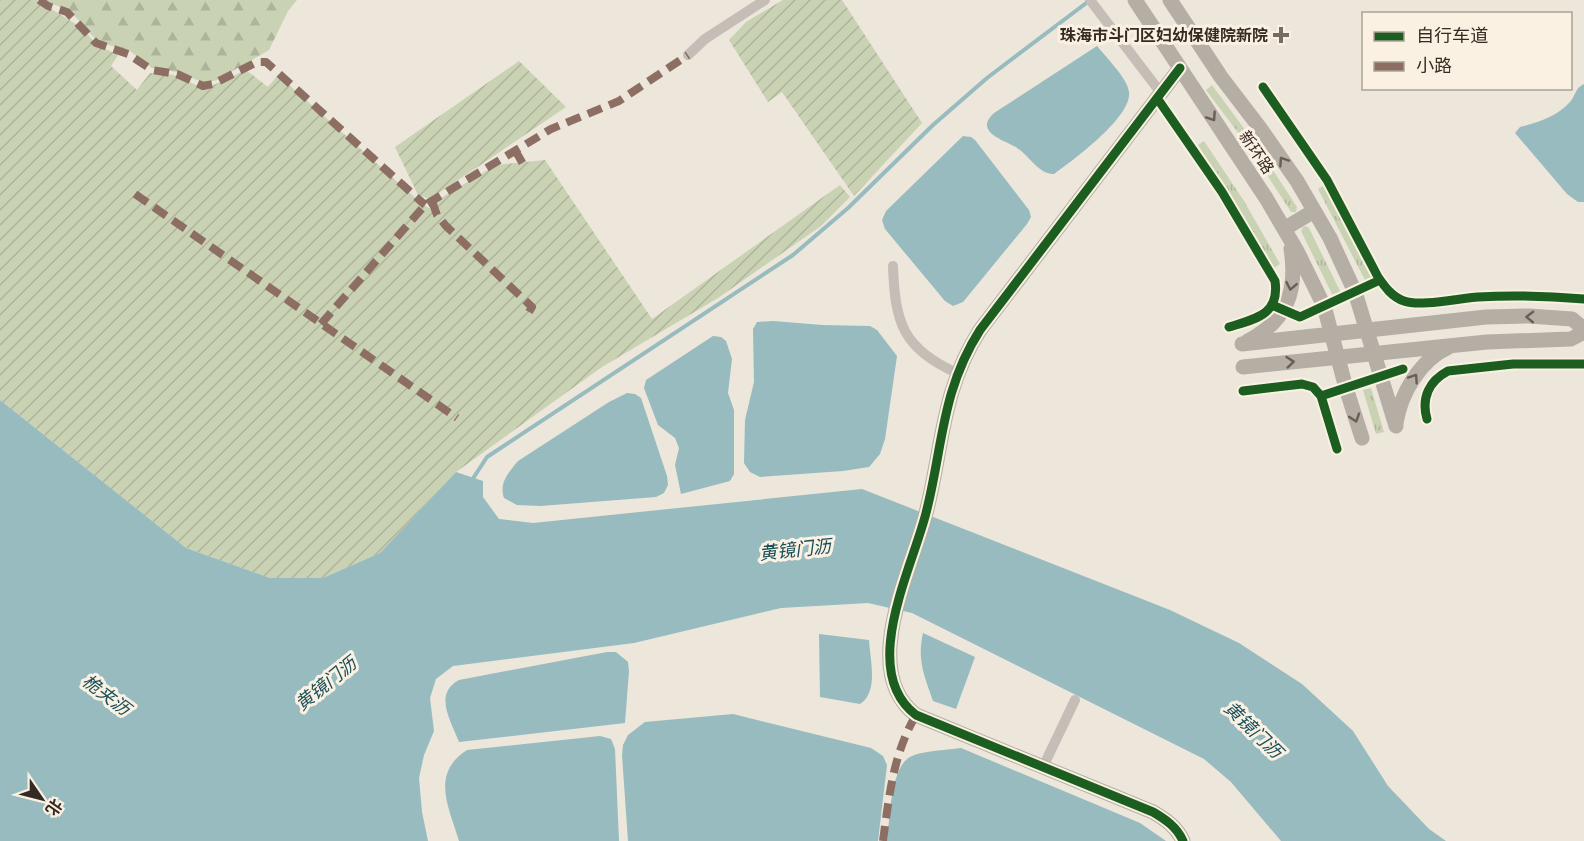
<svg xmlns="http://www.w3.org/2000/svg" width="1584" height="841" font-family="Ubuntu,'Noto Sans SC',sans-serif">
	<defs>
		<pattern id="grass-tufts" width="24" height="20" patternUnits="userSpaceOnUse" patternTransform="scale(1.5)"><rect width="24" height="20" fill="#cad2b4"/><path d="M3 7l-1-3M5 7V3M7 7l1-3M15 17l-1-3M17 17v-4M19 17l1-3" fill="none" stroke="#aeb49b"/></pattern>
		<pattern id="forest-firs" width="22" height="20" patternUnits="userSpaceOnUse" patternTransform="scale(1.5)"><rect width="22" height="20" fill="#cad2b4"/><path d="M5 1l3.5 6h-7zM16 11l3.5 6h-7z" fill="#aeb49b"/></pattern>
		<pattern id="garden-furrows" width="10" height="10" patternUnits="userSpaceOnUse" patternTransform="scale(1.5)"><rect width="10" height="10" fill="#cad2b4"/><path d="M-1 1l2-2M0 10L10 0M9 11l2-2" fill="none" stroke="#aeb49b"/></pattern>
	</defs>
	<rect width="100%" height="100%" fill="#ece6db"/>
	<!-- grass -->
	<path fill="url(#grass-tufts)" d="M1212 85 1257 146 1297 207 1296 212H1291L1251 150 1206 90Z
		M1204 141 1244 201 1280 264 1274 268 1198 145Z
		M1325 185 1373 279 1366 282 1318 189Z
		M1306 226 1309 228 1341 293 1333 296 1301 231 1303 227Z
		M1371 388 1384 432 1376 434 1363 390Z"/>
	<!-- forest -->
	<path fill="url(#forest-firs)" d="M43 0H297L288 11 269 50 217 80 205 83 177 72 152 68 130 51 98 42 70 11Z"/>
	<!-- garden -->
	<path fill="url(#garden-furrows)" d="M0 0H37L82 28 97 45 118 55 111 66 137 90 150 73 174 75 205 89 246 70 268 87 278 75 421 203 429 208 434 202 496 165 545 160 652 319 840 185 850 197 821 226 718 298 602 367 456 472 380 553 323 578H270L186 548 0 400Z
		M783 0H842L922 123 854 196 782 92 768 102 729 40 746 22Z
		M519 61 566 107 430 199 418 195 395 147Z"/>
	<!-- water -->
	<path fill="#97bbbe" d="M1097 46C1105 56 1128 79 1129 92 1132 117 1073 160 1054 174 1041 175 1030 158 1020 150 1012 143 993 139 988 129 985 123 989 118 994 113Z
		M1584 84V202H1578L1567 194 1515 133 1520 127C1537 123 1558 116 1570 102 1576 95 1575 88 1584 84Z
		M963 136 971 137 975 140 1029 210 1031 217 1027 224 963 302 953 306 945 301 885 229 882 220 886 211Z
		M773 321 822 325 870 326 877 330 897 356 885 439 880 454 869 467 843 471 760 477 750 472 744 463 745 420 754 382 753 329 757 322Z
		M713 336 721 337 726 341 732 359 728 393 734 410V474L730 481 681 494 675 465 679 448 675 438 658 425 644 388 646 380Z
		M627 393 635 394 641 398 667 476 668 485 664 493 656 497 540 506 517 505 504 498C499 483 508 473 518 461L609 402Z
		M0 400 186 548 270 578H323L380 553 456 472 483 481V497L499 519 533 523 862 489 1170 610 1239 643 1302 684 1353 731 1388 786 1429 829 1446 841H1281L1231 782 1204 759 912 613 868 603 781 608 634 643 453 666 436 679 430 698 434 731 424 755 419 778 422 812 428 841H0Z
		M923 633 975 657 956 709 933 701C924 675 917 660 923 633Z
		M819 634 869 640C870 660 879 692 860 704L820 697Z
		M607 652H616L628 662 629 671 625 723 459 742C451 721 433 694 459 680Z
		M733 714 871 748 883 756 887 765 878 841H628L622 755 623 745 628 735 645 722Z
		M600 736 611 739 615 749 619 841H459C449 807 430 774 467 750Z
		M961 748 1140 823 1166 841H887C890 820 890 768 910 757 921 751 947 750 961 748Z"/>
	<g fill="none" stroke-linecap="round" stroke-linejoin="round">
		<!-- stream -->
		<path stroke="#97bbbe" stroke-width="4" d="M472 480 487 457 793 255 848 208 933 125 987 78 1089 1"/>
		<!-- street -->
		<path stroke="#c4beb6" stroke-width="10" d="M1090 0 1161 93
			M688 55 705 39 765 0
			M893 266C895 323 903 349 957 373
			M1043 767 1075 700"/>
		<!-- secondary -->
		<path stroke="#b5aea5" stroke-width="15" d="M1135 0 1266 198 1297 251 1324 306 1346 388 1362 438
			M1170 0 1221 77 1260 128 1297 181 1330 238 1355 292 1396 426
			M1180 68 980 330C941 391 943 447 926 513 912 569 858 671 916 715L1153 812C1165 819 1177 827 1183 841
			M1284 229 1314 211
			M1248 341C1286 321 1298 292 1291 249
			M1242 344 1486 317 1529 316 1572 319 1584 329
			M1243 367 1487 342 1571 339 1584 332
			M1396 423C1401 393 1420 360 1449 347"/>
		<!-- quiet -->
		<path stroke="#8d6e63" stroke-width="8" stroke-dasharray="15 8" stroke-linecap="butt" d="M39 0 48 6 67 12 96 43 128 54 152 70 177 74 203 86 213 84 257 62H266L425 205
			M515 150 523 164
			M135 194 457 418
			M432 201 437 215 446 226 532 307 526 317
			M321 324 425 205 551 129 619 101 688 55
			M883 841C889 797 893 754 916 715"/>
		<!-- cycleway casing -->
		<g stroke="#faf1e2" stroke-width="13">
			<path id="cycleway" d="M1180 68 980 330C941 391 943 447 926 513 912 569 858 671 916 715L1153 812C1165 819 1177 827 1183 841
				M1263 87 1327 180 1378 277C1385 287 1392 297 1404 301 1420 307 1460 298 1478 297 1513 295 1549 296 1584 299
				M1157 98 1222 192 1275 281C1280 315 1255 319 1229 327
				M1272 305 1300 317 1380 280
				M1243 391 1302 384 1313 387 1321 396 1337 449
				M1321 396 1403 369
				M1427 419C1421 398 1429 381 1448 371L1513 364H1584"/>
		</g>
		<!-- cycleway -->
		<use href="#cycleway" stroke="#1b5e20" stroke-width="9"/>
	</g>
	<!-- one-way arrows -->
	<defs><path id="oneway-chevron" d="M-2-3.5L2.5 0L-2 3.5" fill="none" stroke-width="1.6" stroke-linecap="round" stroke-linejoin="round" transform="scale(1.5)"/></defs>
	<g stroke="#685f58">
		<use href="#oneway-chevron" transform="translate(1212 117) rotate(56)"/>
		<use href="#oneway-chevron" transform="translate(1283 161) rotate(-124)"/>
		<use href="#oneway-chevron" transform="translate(1291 286) rotate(101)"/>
		<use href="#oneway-chevron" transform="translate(1530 317) rotate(-179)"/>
		<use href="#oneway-chevron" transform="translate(1290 362) rotate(-6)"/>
		<use href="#oneway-chevron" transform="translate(1414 378) rotate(-56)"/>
		<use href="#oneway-chevron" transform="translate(1355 418) rotate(72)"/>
	</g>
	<!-- markers -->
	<path fill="#756c64" stroke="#faf1e2" stroke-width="2" d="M1278 26h6v6h6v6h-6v6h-6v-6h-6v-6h6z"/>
	<g text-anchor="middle" stroke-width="6" stroke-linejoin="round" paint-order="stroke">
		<!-- poi labels -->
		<g font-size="16" font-weight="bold" fill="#352b24" stroke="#faf1e2" text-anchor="end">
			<text x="1268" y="41">珠海市斗门区妇幼保健院新院</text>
		</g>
		<!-- street labels -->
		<g font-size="16" fill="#352b24" stroke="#faf1e2">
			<text transform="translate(1257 152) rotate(56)" y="6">新环路</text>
		</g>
		<!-- water labels -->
		<g font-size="18" font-style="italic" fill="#174e59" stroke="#faf1e2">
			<text transform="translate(795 550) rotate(-6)" y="6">黄镜门沥</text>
			<text transform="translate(326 684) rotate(-39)" y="6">黄镜门沥</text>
			<text transform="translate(106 695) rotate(37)" y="6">桅夹沥</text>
			<text transform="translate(1253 730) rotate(44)" y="6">黄镜门沥</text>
		</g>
	</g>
	<!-- legend -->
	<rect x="1362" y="12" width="210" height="78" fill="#faf1e2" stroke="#aba296" stroke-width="1.5"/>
	<rect x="1374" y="32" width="30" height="9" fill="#1b5e20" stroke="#aba296" stroke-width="1.5"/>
	<text x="1416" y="42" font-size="18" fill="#352b24">自行车道</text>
	<rect x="1374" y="62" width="30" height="9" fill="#8d6e63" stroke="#aba296" stroke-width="1.5"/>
	<text x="1416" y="72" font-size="18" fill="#352b24">小路</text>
	<!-- north arrow -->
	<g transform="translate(42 799) rotate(125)" stroke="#faf1e2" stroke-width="4.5" paint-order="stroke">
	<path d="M0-4.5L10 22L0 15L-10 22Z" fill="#352b24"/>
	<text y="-9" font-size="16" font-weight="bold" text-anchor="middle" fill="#352b24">北</text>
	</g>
</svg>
